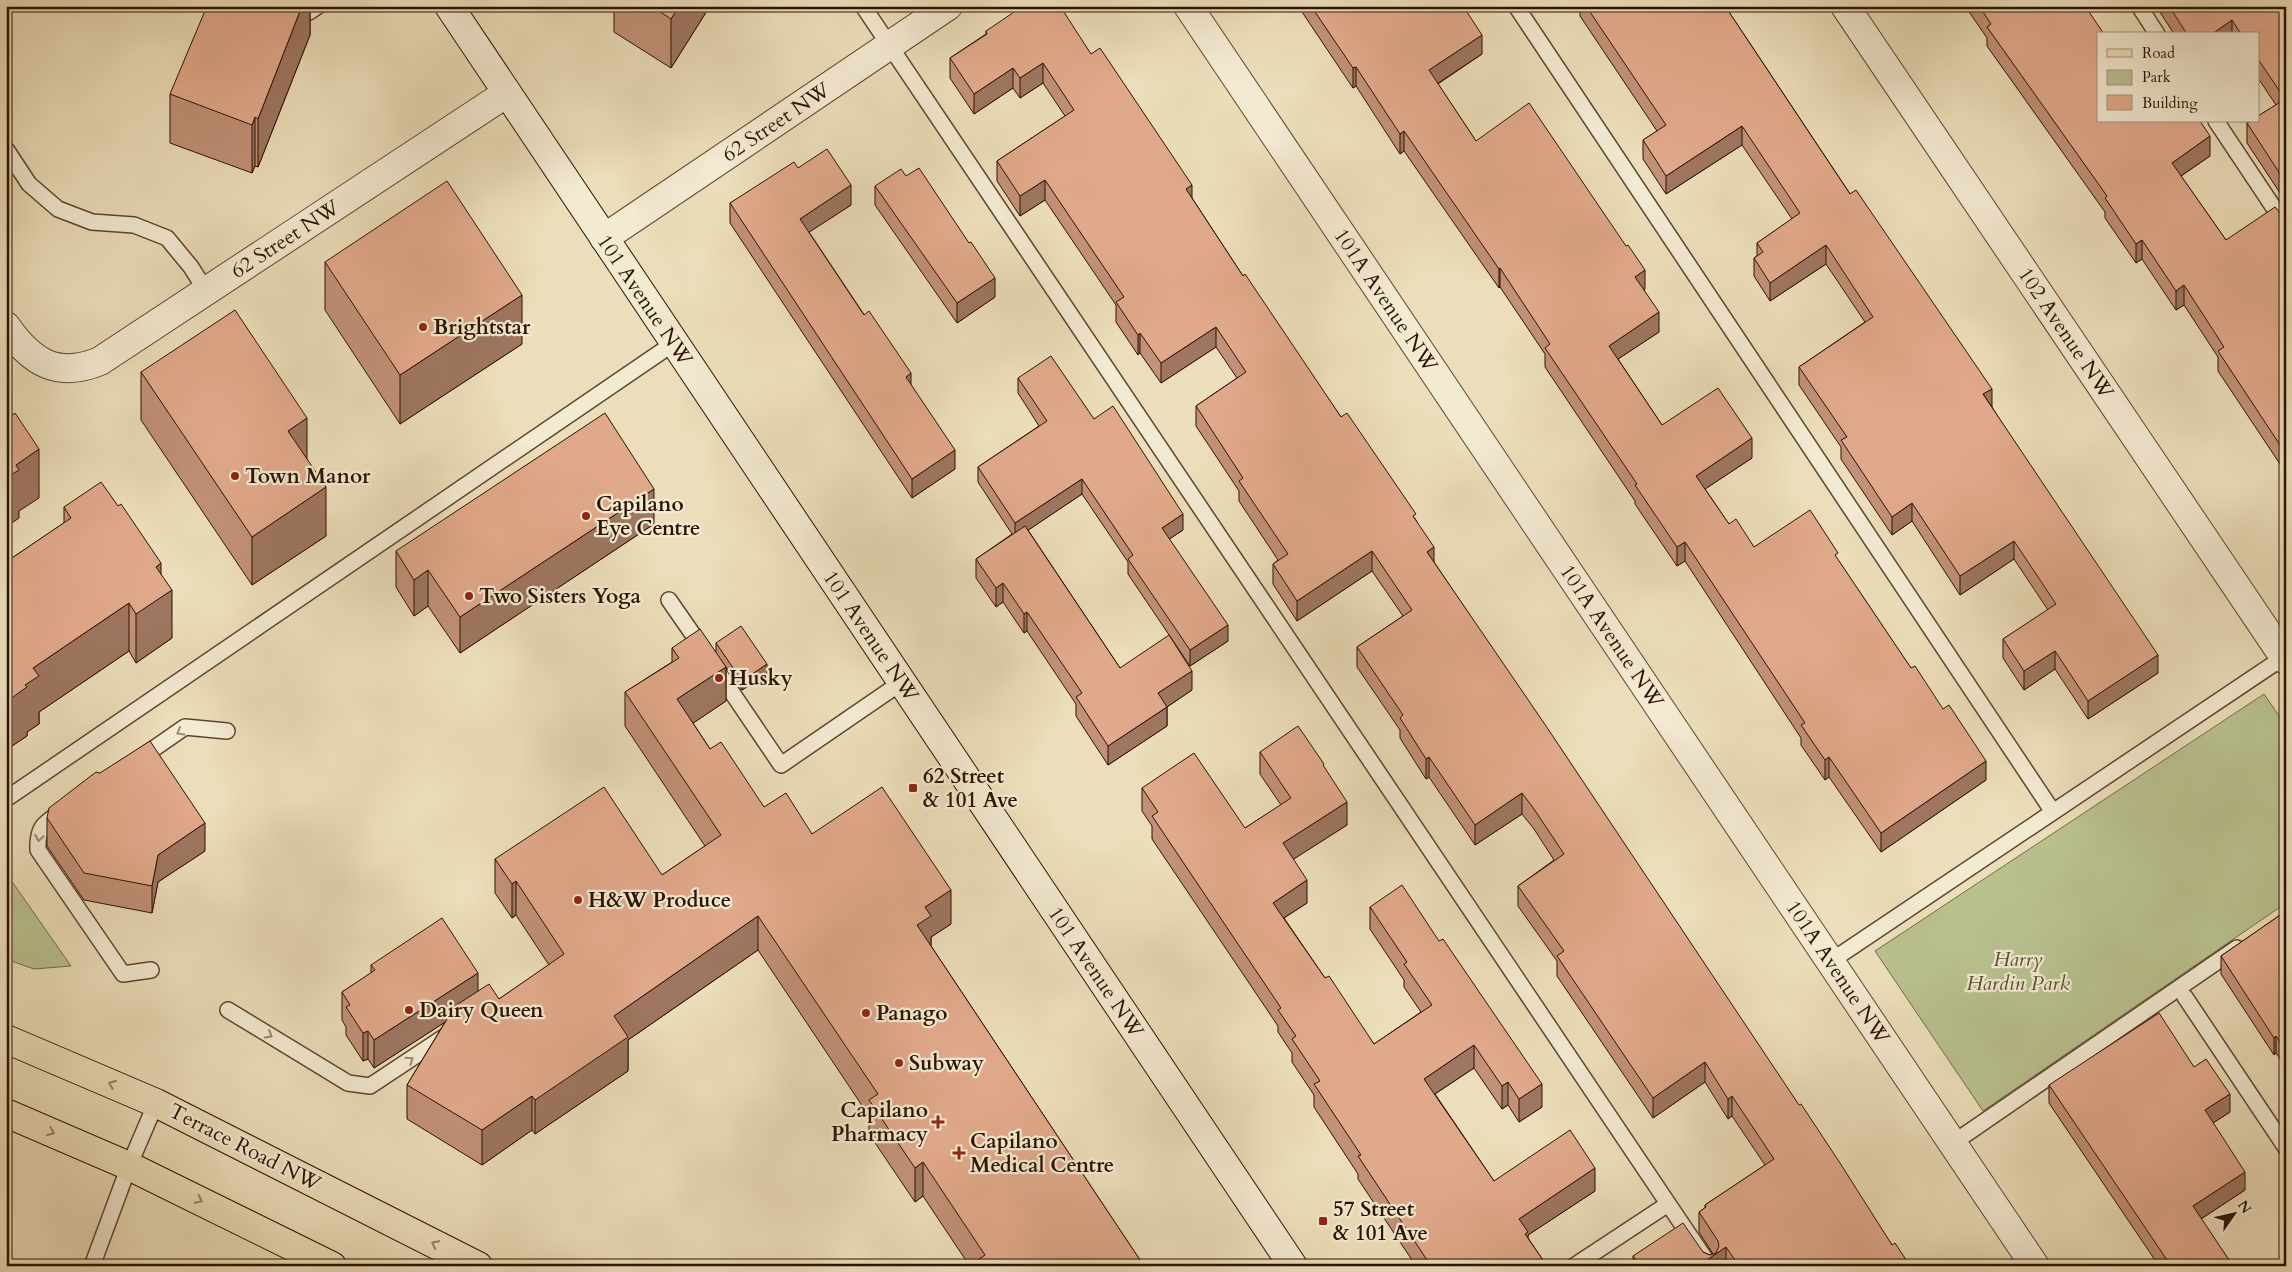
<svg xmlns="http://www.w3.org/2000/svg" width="2292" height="1272" font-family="Cardo,serif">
	<rect width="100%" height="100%" fill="#ecdeba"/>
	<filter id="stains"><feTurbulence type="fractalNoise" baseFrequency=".004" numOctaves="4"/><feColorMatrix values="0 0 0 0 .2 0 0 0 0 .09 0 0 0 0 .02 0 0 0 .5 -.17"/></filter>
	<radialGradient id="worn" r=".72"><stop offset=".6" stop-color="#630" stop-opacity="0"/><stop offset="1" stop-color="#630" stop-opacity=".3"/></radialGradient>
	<!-- green -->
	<path fill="#b9c18f" stroke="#726a48" d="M2264 694 2286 726V903L1983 1111 1875 951Z
		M6 873 71 966 34 969 6 959Z"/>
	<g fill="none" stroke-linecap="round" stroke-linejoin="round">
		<!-- service casing -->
		<g stroke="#5c452e" stroke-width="18">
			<path id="service" d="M294 6 309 12 318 6
				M863 6 1710 1266
				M1516 6 2053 812
				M2139 6 2157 34
				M2216 121 2286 226
				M6 149 29 184 58 209 92 222 134 225 167 238 191 267 206 291
				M669 600 703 649
				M716 669 781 765 902 682
				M139 759 185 727 227 731
				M6 799 674 343
				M64 810C45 823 37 825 38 850L123 974 151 970
				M1831 961 2284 657
				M2185 997 2286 1148
				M228 1010 348 1083 370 1086 447 1035
				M1953 1143 2237 948
				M92 1266 129 1166 156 1103
				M1574 1266 1668 1204"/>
		</g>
		<!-- minor casing -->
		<g stroke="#5c452e" stroke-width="30">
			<path id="minor" d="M1188 6 2035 1266
				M1845 6 2286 660
				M604 238 948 6
				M6 326C31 362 57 379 100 361L507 93"/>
		</g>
		<!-- secondary casing -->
		<g stroke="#2c1200" stroke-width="30">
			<path id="secondary" d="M449 6 1293 1266"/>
		</g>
		<!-- primary casing -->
		<g stroke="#2c1200" stroke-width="30">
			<path id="primary" d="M6 1039 156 1103 478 1266
				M6 1113 129 1166 332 1266"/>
		</g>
		<!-- service -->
		<use href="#service" stroke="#f3ead2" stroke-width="15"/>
		<!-- minor -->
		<use href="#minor" stroke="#f3ead2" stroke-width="28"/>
		<!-- secondary -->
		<use href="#secondary" stroke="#f3ead2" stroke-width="28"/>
		<!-- primary -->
		<use href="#primary" stroke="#ecdeba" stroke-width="28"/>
	</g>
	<!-- wall -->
	<path fill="#c29178" stroke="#2c1200" d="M310 6V35L258 167 255 166 252 173 170 143V94Z
		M614 6H710L671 68 614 32Z
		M1298 6H1463L1482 54 1438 84 1476 141 1645 289 1644 290 1659 332 1618 359 1662 425 1752 458 1705 489 1729 524 1754 547 1838 560 1986 780 1881 852 1829 777 1825 780 1801 745V738L1685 561 1677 566 1635 504V501L1545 367V354L1500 287 1499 288 1404 151 1400 154 1356 86 1353 88Z
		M1580 6H1725L1992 407 2158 673 2088 719 2055 669 2024 690 2003 658V639L2048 610 2014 559 1960 595 1912 521 1892 535 1841 459V447L1799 385V367L1865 322 1826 264 1770 301 1754 276V258L1757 256V243L1792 219 1742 145 1666 194 1643 159V140L1657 131 1580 16Z
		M1965 6H2058L2098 121 2210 156 2181 176 2226 240 2281 214 2286 216V473L2218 371V357L2184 305 2176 310 2142 259 2136 263 2105 218V212L1987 46V38Z
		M2156 6H2286V202L2247 143V123L2276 105 2258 78V34H2174Z
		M986 31 1091 54 1192 198 1243 276 1341 417 1416 520 1434 562 1892 1245 1910 1266H1633V1256L1703 1252 1710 1255 1713 1254 1699 1232V1212L1705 1208V1205L1765 1165 1732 1116 1728 1119 1705 1082 1653 1118 1557 976V961L1518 906V886L1554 860 1534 829 1522 814 1475 845 1429 777 1426 779 1400 738V730L1357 667V647L1403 616 1372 571 1297 621 1273 584V564L1278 560 1239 501V491L1196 426V406L1237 378 1216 347 1161 383 1140 353 1138 355 1116 322V305L1045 200 1020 216 997 181V161L1065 116 1043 83 1020 98 1013 88 974 114 950 78V58L986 34Z
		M798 168 851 205 809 232 911 385 955 469 912 498 730 223V203Z
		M875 186 995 297 957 323 875 205Z
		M325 262 522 344 400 424 325 310Z
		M141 372 307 459 326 536 252 585 141 420Z
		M1018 378 1094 419 1183 530 1169 539 1228 641 1190 666 1128 574V562L1082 494 1028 530 1120 668 1192 690 1167 707V726L1108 765 1076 716V704L1027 631 1024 633 1003 602 996 607 976 578V559L1012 534 978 482V467L1039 426 1018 393Z
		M64 507 161 574 172 638 136 663 129 651 39 712V724L27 732V736L6 750V562L64 523Z
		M654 524 460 653 428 606 414 616 396 587V551Z
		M716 643 767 674 742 690 726 667V701L693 723 710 749 764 807 812 834 951 924 931 937V946L1144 1266 969 1265 923 1196 915 1202 869 1134V1116L758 950 628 1040V1071L535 1134 532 1130 482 1165 407 1119V1085L445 1022 374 1068 368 1059 363 1061 346 1035V1027L342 1020V992L371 973V965L478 991 499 999 549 965 516 915 512 918 495 893V859L662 875 705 846 625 726V692L672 662V648L716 652Z
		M1260 752 1324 768 1347 825 1293 859 1307 903 1284 918 1325 978 1374 1044 1421 1012 1404 987V980L1370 929V907L1542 1107 1519 1122 1508 1105 1502 1109 1474 1068 1435 1094 1494 1181 1595 1191 1528 1235V1238L1547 1266H1416L1358 1179V1174L1314 1107V1095L1292 1062V1053L1278 1032V1026L1152 839V826L1142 811V788L1245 828 1281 805 1260 774Z
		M47 818 205 851 158 882 152 913 84 900 47 846Z
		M2286 911V1068L2276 1053 2274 1055 2221 974V956Z
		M2194 1067 2230 1112 2213 1123 2245 1190 2201 1219 2233 1266H2159L2049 1103V1085Z"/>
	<!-- shaded-wall -->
	<path fill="#9e7661" stroke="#2c1200" d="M302 6H310V35L258 167V119Z
		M679 6H710L671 68V19Z
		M2232 20V34H2212Z
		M1482 35V54L1429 89V70Z
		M1043 63V83L1020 98V78Z
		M1356 67V86L1353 88V68Z
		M1013 68V88L974 114V94Z
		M255 117V166L252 173V125Z
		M1742 126V145L1666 194V176Z
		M1404 131V151L1400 154V134Z
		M2210 136V156L2172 182V163Z
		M1045 180V200L1020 216V196Z
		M851 185V205L800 238V219Z
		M1192 185V205L1186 189Z
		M2142 240V259L2136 263V244Z
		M1826 245V264L1770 301V283Z
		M1500 268V287L1499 288V269Z
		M1645 270V289L1635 296V277Z
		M995 278V297L957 323V303Z
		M2184 285V305L2176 310V291Z
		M522 295V344L400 424V375Z
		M1659 312V332L1609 365V346Z
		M1216 327V347L1161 383V363Z
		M1140 333V353L1138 355V335Z
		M911 373V393L906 377Z
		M1992 389V407L1983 394Z
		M307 418V466L288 431Z
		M1752 438V458L1696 495V476Z
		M39 449V498L19 511V518L6 527V478L16 465Z
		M955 450V469L912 498V479Z
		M1082 479V494L1015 539V523Z
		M326 487V536L252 585V537Z
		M654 489V524L460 653V617Z
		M1912 503V521L1892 535V517Z
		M1183 514V530L1162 544V528Z
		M2014 541V559L1960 595V576Z
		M1685 542V561L1677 566V547Z
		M1434 547V567L1427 552Z
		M1372 551V571L1297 621V601Z
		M161 563V597L172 590V638L136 663V614L156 567Z
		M428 570V606L414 616V580Z
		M1003 583V602L996 607V588Z
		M129 603V651L39 712V724L27 732V736L6 750V702L33 668Z
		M1027 612V631L1024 633V614Z
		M1228 625V641L1190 666V650Z
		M2055 651V669L2024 690V671Z
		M2158 655V673L2088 719V701Z
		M767 664V674L742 690V681Z
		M726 667V701L677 734V699Z
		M1192 671V690L1158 713V693Z
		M1167 707V726L1108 765V746Z
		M1429 757V777L1426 779V759Z
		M1829 757V777L1825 780V760Z
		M1986 761V780L1881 852V833Z
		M1522 793V814L1475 845V825Z
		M1347 802V825L1283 866V843Z
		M205 823V851L158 882 152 913V886L158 855Z
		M1307 880V903L1273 925V903Z
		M516 881V915L512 918V884Z
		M951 890V924L931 937V950L917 925 925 907Z
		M758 916V950L628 1040V1071L535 1134V1100L614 1016Z
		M478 973V1001L374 1068V1040Z
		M368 1031V1059L363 1061V1033Z
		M2276 1036V1053L2274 1055V1038Z
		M1474 1045V1068L1424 1101V1079Z
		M1705 1062V1082L1653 1118V1098Z
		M1508 1082V1105L1502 1109V1086Z
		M1542 1084V1107L1519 1122V1099Z
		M2230 1094V1112L2205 1128V1110Z
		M532 1096V1130L482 1165V1130Z
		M1732 1096V1116L1728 1119V1099Z
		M923 1162V1196L915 1202V1168Z
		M1595 1168V1191L1528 1235V1255L1519 1219Z
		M2245 1172V1190L2193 1224V1206Z
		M1726 1247V1266H1698Z"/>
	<!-- building -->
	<path fill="#e1a98b" stroke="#2c1200" d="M207 6H302L258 119 255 117 252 125 170 94Z
		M651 6H679L671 19Z
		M1023 6H1060L1091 54 1100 48 1192 185 1186 189 1243 276 1245 274 1341 417 1347 413 1416 514 1413 516 1434 547 1427 552 1546 726 1799 1105 1801 1104 1840 1163 1892 1245 1895 1243 1910 1266H1739L1726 1247 1698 1266H1640L1633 1256 1683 1223 1703 1252 1710 1255 1716 1253 1719 1246 1718 1241 1699 1212 1706 1207 1705 1205 1774 1159 1732 1096 1728 1099 1705 1062 1653 1098 1557 956 1564 951 1518 886 1564 854 1534 809 1522 793 1475 825 1429 757 1426 759 1400 718 1403 715 1357 647 1412 610 1372 551 1297 601 1273 564 1288 554 1239 481 1243 478 1196 406 1246 372 1216 327 1161 363 1140 333 1138 335 1116 302 1124 297 1045 180 1020 196 997 161 1074 110 1043 63 1020 78 1013 68 974 94 950 58 987 34 986 31Z
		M1311 6H1463L1482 35 1429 70 1476 141 1529 103 1626 246 1628 245 1645 270 1635 277 1659 312 1609 346 1662 425 1718 388 1752 438 1696 476 1729 524 1736 519 1754 547 1810 510 1838 553 1835 555 1911 668 1915 666 1943 709 1949 705 1986 761 1881 833 1829 757 1825 760 1801 725 1805 723 1685 542 1677 547 1635 485 1637 484 1545 348 1550 344 1500 268 1499 269 1404 131 1400 134 1356 67 1353 68Z
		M1586 6H1725L1850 194 1856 190 1992 389 1983 394 2158 655 2088 701 2055 651 2024 671 2003 639 2056 604 2014 541 1960 576 1912 503 1892 517 1841 440 1847 437 1799 367 1873 317 1826 245 1770 283 1754 258 1763 252 1757 243 1800 213 1742 126 1666 176 1643 140 1666 125Z
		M1979 6H2058L2061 9 2065 6H2085L2104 34H2098V121H2200L2210 136 2172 163 2226 240 2275 207 2281 214 2286 216V454L2218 351 2224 347 2184 285 2176 291 2142 240 2136 244 2105 198 2107 196 1987 27 1991 24Z
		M2169 6H2286V183L2247 123 2251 121H2258V116L2285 99 2258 59V34H2241L2232 20 2212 34H2187Z
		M827 149 851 185 800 219 864 315 869 311 911 373 906 377 955 450 912 479 730 203 794 162 798 168Z
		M919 168 969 243 971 242 995 278 957 303 875 186 901 169 906 176Z
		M447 181 522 295 400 375 325 262Z
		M235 310 307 418 288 431 326 487 252 537 141 372Z
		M1051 356 1094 419 1113 406 1183 514 1162 528 1228 625 1190 650 1128 559 1133 555 1082 479 1015 523 978 467 1047 421 1018 378Z
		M6 405 13 415 15 413 39 449 16 465 19 470 6 478Z
		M605 413 654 489 460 617 428 570 414 580 396 551Z
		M101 482 118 506 121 504 161 563 156 567 172 590 136 614 129 603 33 668 39 676 25 685 27 687 6 702V562L71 518 64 507Z
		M1025 526 1120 668 1169 635 1192 671 1158 693 1167 707 1108 746 1076 697 1082 693 1027 612 1024 614 1003 583 996 588 976 559Z
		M741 626 767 664 742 681 716 643Z
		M700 629 726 667 677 699 710 749 721 742 764 807 786 793 812 834 882 787 951 890 925 907 931 916 917 925 1144 1266H969L985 1255 923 1162 915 1168 869 1100 878 1094 758 916 614 1016 628 1037 535 1100 532 1096 482 1130 407 1085 455 1006 489 984 499 999 564 954 516 881 512 884 495 859 604 787 662 875 721 835 625 692 679 658 672 648Z
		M1298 726 1324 764 1323 765 1347 802 1283 843 1307 880 1273 903 1325 978 1329 976 1374 1044 1432 1005 1404 964 1407 962 1370 907 1402 885 1439 941 1443 939 1542 1084 1519 1099 1508 1082 1502 1086 1474 1045 1424 1079 1494 1181 1570 1130 1595 1168 1519 1219 1528 1232 1525 1234 1547 1266H1431L1358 1156 1361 1155 1314 1084 1320 1081 1292 1039 1296 1036 1278 1010 1281 1008 1152 816 1158 812 1142 788 1194 753 1245 828 1291 798 1260 752Z
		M150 741 205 823 158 855 152 886 84 873 47 818 49 808 96 772 100 773Z
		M2286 911V1051L2276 1036 2274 1038 2221 956Z
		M442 918 478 973 374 1040 368 1031 363 1033 346 1007 350 1005 342 992 375 970 371 965Z
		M2159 1013 2194 1067 2206 1059 2230 1094 2205 1110 2245 1172 2193 1206 2233 1266H2171L2049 1085Z"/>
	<!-- one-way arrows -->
	<defs><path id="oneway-chevron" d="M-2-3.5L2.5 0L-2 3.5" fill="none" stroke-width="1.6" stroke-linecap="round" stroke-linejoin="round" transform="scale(1.25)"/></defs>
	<g stroke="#998974">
		<use href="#oneway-chevron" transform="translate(180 732) rotate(150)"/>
		<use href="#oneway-chevron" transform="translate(39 838) rotate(99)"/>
		<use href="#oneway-chevron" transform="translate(269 1035) rotate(31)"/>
		<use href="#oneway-chevron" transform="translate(410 1060) rotate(-34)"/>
	</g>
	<g stroke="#968266">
		<use href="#oneway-chevron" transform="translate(112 1084) rotate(-157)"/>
		<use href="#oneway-chevron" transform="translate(51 1132) rotate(23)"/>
		<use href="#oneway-chevron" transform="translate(199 1200) rotate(26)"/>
		<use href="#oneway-chevron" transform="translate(435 1244) rotate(-153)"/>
	</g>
	<!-- markers -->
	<g fill="#8f2418" stroke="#f3ead2" stroke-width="2">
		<circle cx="423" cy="327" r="5"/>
		<circle cx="235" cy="476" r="5"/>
		<circle cx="586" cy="516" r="5"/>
		<circle cx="469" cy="596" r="5"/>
		<circle cx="719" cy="678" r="5"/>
		<rect x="908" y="783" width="10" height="10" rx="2.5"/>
		<circle cx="578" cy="900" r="5"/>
		<circle cx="409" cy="1010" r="5"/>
		<circle cx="866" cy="1013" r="5"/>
		<circle cx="899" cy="1063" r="5"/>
		<path d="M935.5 1114.5h5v5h5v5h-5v5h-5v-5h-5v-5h5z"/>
		<path d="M956.5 1145.5h5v5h5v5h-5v5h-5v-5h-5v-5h5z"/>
		<rect x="1318" y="1216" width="10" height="10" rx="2.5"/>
	</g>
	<g text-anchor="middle" stroke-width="4.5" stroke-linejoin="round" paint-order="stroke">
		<!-- street labels -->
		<g font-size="21" fill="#2c1200" stroke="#f3ead2">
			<text transform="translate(776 122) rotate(-34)" y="7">62 Street NW</text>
			<text transform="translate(285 239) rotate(-33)" y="7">62 Street NW</text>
			<text transform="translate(645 300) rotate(56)" y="7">101 Avenue NW</text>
			<text transform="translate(1386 300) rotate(56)" y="7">101A Avenue NW</text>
			<text transform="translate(2066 333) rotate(56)" y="7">102 Avenue NW</text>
			<text transform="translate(871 636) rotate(56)" y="7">101 Avenue NW</text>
			<text transform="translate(1612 636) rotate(56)" y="7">101A Avenue NW</text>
			<text transform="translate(1096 972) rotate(56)" y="7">101 Avenue NW</text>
			<text transform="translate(1838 972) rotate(56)" y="7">101A Avenue NW</text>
			<text transform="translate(245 1147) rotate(27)" y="7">Terrace Road NW</text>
		</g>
		<!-- poi labels -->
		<g font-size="21" font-weight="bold" fill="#2c1200" stroke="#f3ead2" text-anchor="start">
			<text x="433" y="334">Brightstar</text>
			<text x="245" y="483">Town Manor</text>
			<text x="596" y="511">Capilano<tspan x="596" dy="24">Eye Centre</tspan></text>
			<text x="479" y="603">Two Sisters Yoga</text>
			<text x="729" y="685">Husky</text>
			<text x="923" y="783">62 Street<tspan x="923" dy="24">&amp; 101 Ave</tspan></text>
			<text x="588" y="907">H&amp;W Produce</text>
			<text x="419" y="1017">Dairy Queen</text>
			<text x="876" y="1020">Panago</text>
			<text x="909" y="1070">Subway</text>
			<text x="928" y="1117" text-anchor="end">Capilano<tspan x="928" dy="24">Pharmacy</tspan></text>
			<text x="970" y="1148">Capilano<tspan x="970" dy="24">Medical Centre</tspan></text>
			<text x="1333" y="1216">57 Street<tspan x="1333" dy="24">&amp; 101 Ave</tspan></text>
		</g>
		<!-- park labels -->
		<g font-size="21" font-style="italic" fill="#5d4f32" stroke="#f3ead2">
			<text x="2018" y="966">Harry<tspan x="2018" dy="24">Hardin Park</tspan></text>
		</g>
	</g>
	<!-- margin -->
	<rect width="2292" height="1272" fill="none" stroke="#ecdeba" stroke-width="25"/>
	<rect x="8" y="8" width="2277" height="1257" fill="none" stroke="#2c1200" stroke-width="2.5"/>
	<rect x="12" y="12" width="2267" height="1247" fill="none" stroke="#2c1200"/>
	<!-- legend -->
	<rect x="2097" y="32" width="162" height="90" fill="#f3ead2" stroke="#a3947e"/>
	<rect x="2107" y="49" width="25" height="8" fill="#ecdeba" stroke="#a3947e"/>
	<text x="2142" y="58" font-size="15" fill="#2c1200">Road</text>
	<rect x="2107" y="70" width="25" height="15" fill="#b9c18f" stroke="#a3947e"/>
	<text x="2142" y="82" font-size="15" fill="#2c1200">Park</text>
	<rect x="2107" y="95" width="25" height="15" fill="#e1a98b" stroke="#a3947e"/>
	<text x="2142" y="108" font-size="15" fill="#2c1200">Building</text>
	<!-- north arrow -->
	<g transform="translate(2234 1214) rotate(56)" stroke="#f3ead2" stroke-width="4" paint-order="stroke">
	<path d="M0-4L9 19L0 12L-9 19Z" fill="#2c1200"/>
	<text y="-8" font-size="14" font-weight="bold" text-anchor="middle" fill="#2c1200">N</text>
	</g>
	<rect width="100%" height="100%" filter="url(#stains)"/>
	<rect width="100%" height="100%" fill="url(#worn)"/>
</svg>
